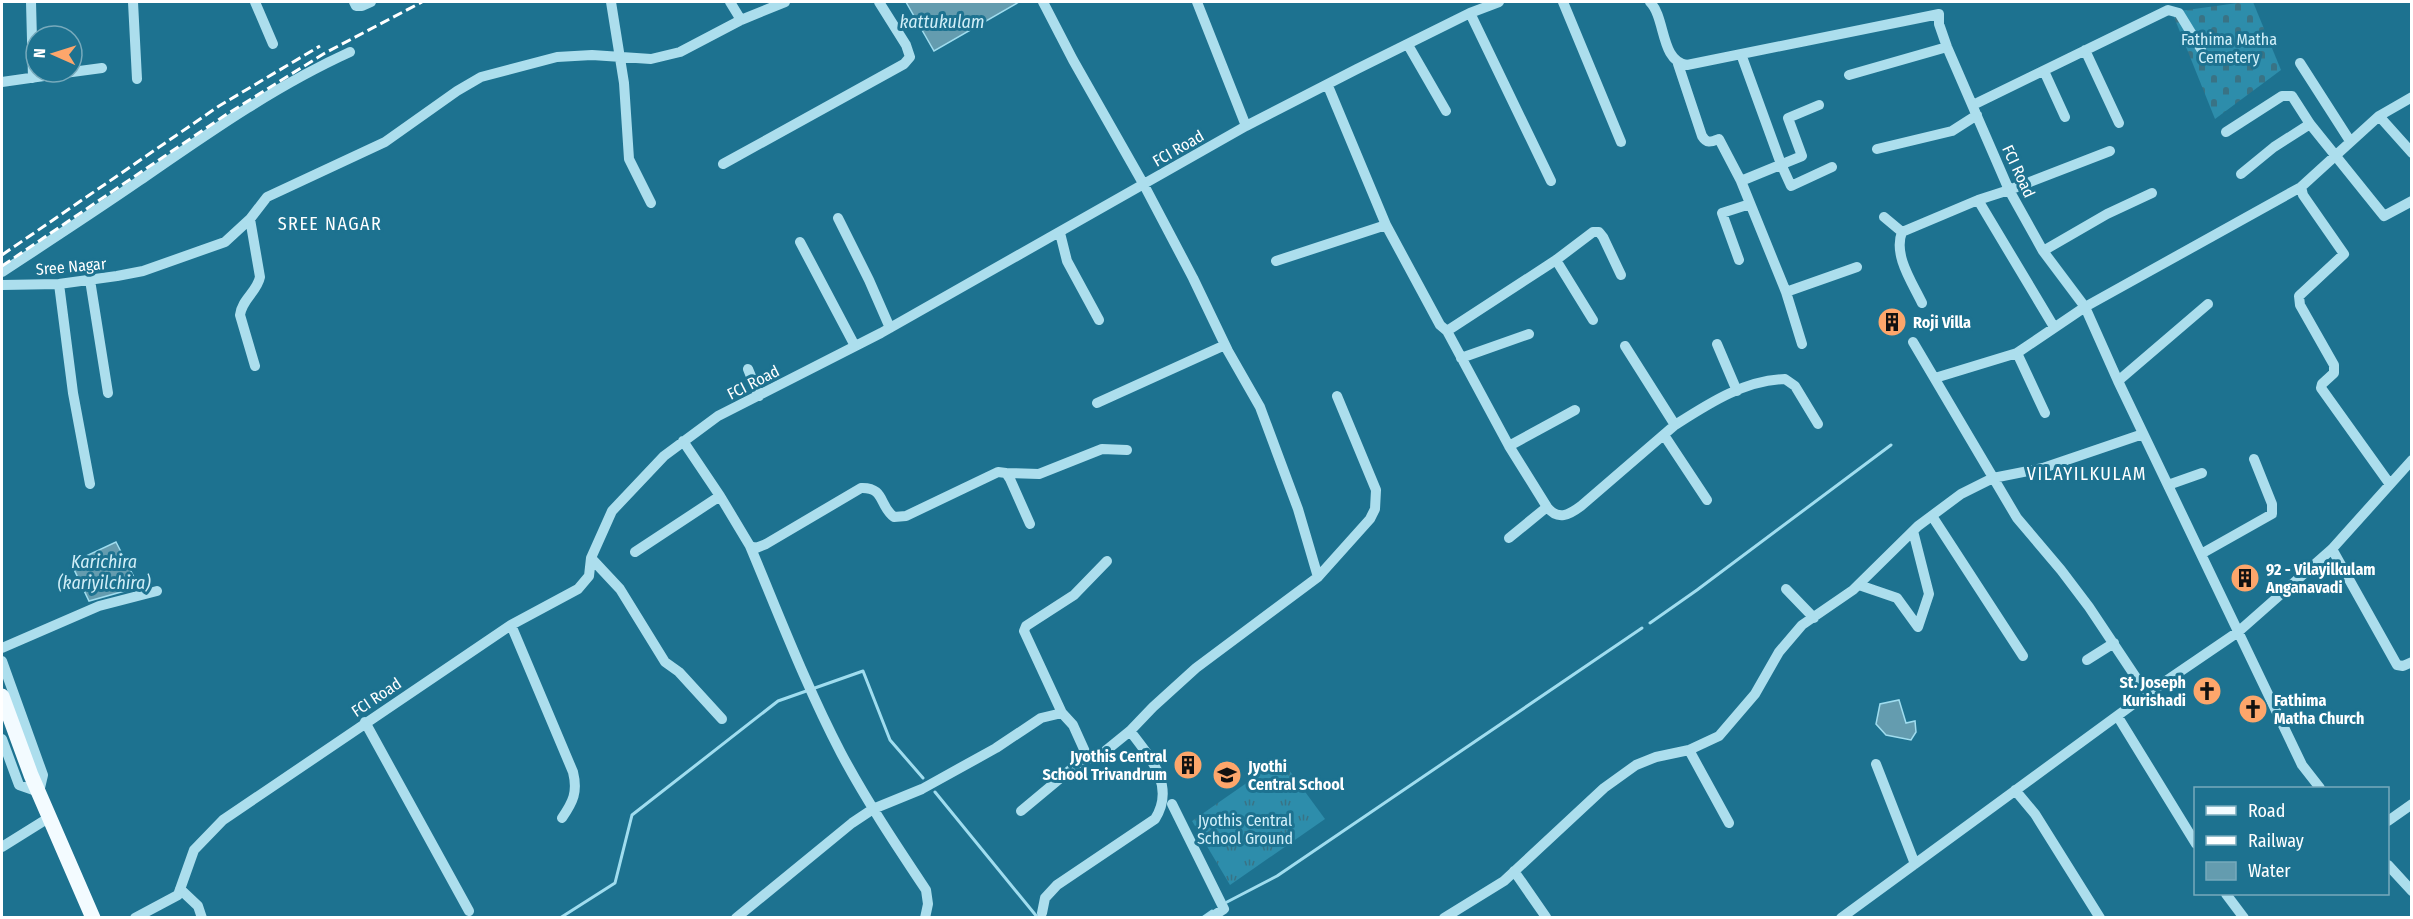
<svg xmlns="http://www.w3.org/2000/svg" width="2413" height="919" font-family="'Fira Sans Condensed',sans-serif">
	<defs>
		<pattern id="grass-tufts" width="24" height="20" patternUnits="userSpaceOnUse" patternTransform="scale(1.5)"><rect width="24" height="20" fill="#2d8dab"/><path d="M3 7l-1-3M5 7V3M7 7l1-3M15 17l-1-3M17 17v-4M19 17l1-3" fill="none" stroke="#397385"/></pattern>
		<pattern id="cemetery-stones" width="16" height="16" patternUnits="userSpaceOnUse" patternTransform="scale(1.5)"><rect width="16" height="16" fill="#2d8dab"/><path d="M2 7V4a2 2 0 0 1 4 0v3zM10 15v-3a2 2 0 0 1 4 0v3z" fill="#397385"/></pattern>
	</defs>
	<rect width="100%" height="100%" fill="#1d7290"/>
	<!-- grass -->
	<path fill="url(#grass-tufts)" d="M1281 759 1325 819 1230 885 1192 821Z"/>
	<!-- cemetery -->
	<path fill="url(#cemetery-stones)" d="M2245 2H2253L2281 70 2215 119 2172 12Z"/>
	<!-- water -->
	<path fill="#649caf" stroke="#a0ddef" stroke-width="1.5" d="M906 2H1019L934 51Z
		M116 542 139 587 89 601 71 563Z
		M1899 700 1906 723 1915 721 1916 732 1911 740 1886 735 1876 724 1880 704Z"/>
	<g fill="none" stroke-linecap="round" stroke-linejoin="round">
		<!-- stream -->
		<path stroke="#a0ddef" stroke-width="3" d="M1650 623 1697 590 1891 445
			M935 792 1038 918
			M1227 902 1277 876 1642 628
			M560 918 615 883 632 815 778 701 863 671 890 740 923 778
			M1202 918 1212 911"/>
		<!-- minor -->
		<path stroke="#acdeed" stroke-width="10" d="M31 2 33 78
			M133 2 137 79
			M255 2 273 44
			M354 2 356 6H362L371 2
			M611 2 624 83 629 159 651 203
			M730 2 741 20 785 2
			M1043 2 1073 60 1144 185 1193 278 1228 351 1260 407 1298 509 1318 577
			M1197 2 1246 126
			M1563 2 1621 142
			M1650 2C1666 18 1660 61 1687 65L1939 14V24L1947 47 2009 190 2043 251 2085 307 2118 381 2302 765 2320 788
			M1470 13 1551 181
			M1408 45 1446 111
			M2085 50 2119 123
			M1741 54 1781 164 1791 186 1832 167
			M2300 63 2350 141
			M1678 64 1702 136C1707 144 1711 142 1719 139L1741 181
			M2044 71 2065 117
			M72 72 102 68
			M1849 75 1947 47
			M2 82 72 72
			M1328 86 1386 225 1440 325 1447 331 1509 446 1547 507C1558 521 1569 515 1581 506L1675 425 1625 346
			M1973 105 2168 10 2179 13 2201 49
			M2379 116 2412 153
			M2226 132 2282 96H2292L2310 124 2384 216 2412 201
			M1877 149 1952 131 1977 115
			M723 164 904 64 910 57 906 45 879 2
			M2241 174 2274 147 2310 124
			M1978 200 2054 327
			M1884 217 1902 232
			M838 218 869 280 890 328
			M250 219 260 277C257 292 242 299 240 315L255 366
			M1060 233 1067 261 1099 320
			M800 242 855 346
			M2043 251 2107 214 2152 193
			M1556 260 1593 320
			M1739 260 1722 213 1750 204
			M1276 261 1386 225
			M2 272C48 242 94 212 139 181 207 134 275 86 350 52
			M90 280 108 393
			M59 284 73 393 90 484
			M2 285 59 284 117 276 143 271 225 242 250 219 267 197 385 142 457 91 481 77 557 57 592 55 651 59 680 52 741 20
			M1786 292 1857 267
			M1922 303C1912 282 1893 255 1902 232L1978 200 2009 190 2110 151
			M1447 331 1556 260 1593 232H1599L1603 237 1621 275
			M1913 342 2017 518 2061 570 2089 607 2147 694
			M1717 344 1737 391
			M1802 344 1786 292 1741 181 1802 156 1788 118 1819 105
			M2017 353 2045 413
			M1461 358 1529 334
			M748 369 759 396
			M1935 378 2017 353 2085 307 2301 187
			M2118 381 2208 304
			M1097 403 1225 345
			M1675 425C1708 404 1744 380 1785 379L1795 386 1818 424
			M1664 435 1707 500
			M683 441 720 496 750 546 756 548 766 544 861 488C885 487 879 506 894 517L906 516 998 472 1006 473 1010 479 1030 524
			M1509 446 1575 410
			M1006 473 1039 474 1102 449 1127 450
			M2389 483 2321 388 2322 384 2334 373V365L2300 305 2299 296 2344 254 2303 195 2301 187 2379 116 2412 97
			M2168 485 2202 473
			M1932 516 2023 656
			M1913 531 1929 594 1918 627
			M1509 538 1547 507
			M750 546C779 615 806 686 841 753 866 800 896 845 926 890L928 904 925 918
			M2332 549 2397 665 2403 666 2412 662
			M635 552 720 496
			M2201 554 2272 514V504L2254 459
			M591 558 620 589 665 662 679 672 722 719
			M1859 585 1897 598 1918 627
			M1786 589 1814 618
			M511 625 573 772C578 792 573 802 562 818
			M2 648 99 606 157 591
			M2087 660 2114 643
			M2 661 43 775 39 792 19 785 2 739
			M1062 713 1024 631 1026 626 1074 595 1107 561
			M2118 717 2196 844
			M365 722 469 911
			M1689 750 1729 823
			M1876 764 1915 864
			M2015 790 2035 814 2100 918
			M1172 804 1224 909 1210 918
			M1021 811 1087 756
			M2388 821 2412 804
			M2 847 50 817
			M2388 865 2412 891
			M1514 871 1546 917
			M180 889 198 906 202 918
			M2226 894 2244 918
			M1042 913 1045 898 1057 885 1155 819C1176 786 1150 757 1130 731
			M135 918 178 895 194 850 223 820 511 625 578 589 589 576 591 558 612 511 664 456 718 416 881 333 1246 126 1357 69 1470 13 1499 2
			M736 918 852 823 873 809 922 789 996 748 1041 718 1062 713 1073 725 1087 756 1092 759 1098 757 1130 731 1153 707 1196 668 1318 577 1370 519 1375 509 1376 490 1337 396
			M1444 918 1504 881 1604 788 1636 765 1656 757 1689 750 1719 736 1755 694 1779 652 1802 625 1853 590 1918 526 1961 494 1993 478 2043 468 2143 434
			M1841 918 2147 694 2238 632 2332 549 2412 460"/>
		<!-- major -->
		<path stroke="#f3fbff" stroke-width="15" d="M2 696 31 775 93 918"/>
		<!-- rail -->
		<path stroke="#fff" stroke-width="3" stroke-dasharray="10 4.5" stroke-linecap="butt" d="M2 255 219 106 320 46
			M2 266 224 116 325 53 422 2"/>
	</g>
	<!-- icons -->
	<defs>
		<g id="building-disc" transform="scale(1.5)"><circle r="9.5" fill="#fda66b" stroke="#1d7290"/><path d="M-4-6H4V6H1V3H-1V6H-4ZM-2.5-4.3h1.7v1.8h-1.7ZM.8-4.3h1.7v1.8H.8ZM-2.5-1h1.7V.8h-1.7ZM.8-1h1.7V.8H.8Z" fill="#111"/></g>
		<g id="church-disc" transform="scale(1.5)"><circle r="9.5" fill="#fda66b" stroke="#1d7290"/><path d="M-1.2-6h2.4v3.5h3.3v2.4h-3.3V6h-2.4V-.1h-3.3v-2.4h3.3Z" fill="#111"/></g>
		<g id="school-disc" transform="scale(1.5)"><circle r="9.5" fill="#fda66b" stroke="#1d7290"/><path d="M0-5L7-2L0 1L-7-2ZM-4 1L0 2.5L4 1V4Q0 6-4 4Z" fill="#111"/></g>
	</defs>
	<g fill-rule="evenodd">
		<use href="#building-disc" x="1892" y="322"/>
		<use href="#building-disc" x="2245" y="578"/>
		<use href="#church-disc" x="2207" y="691"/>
		<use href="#church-disc" x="2253" y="709"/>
		<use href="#building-disc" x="1188" y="765"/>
		<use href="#school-disc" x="1227" y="775"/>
	</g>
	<g text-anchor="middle" stroke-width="6" stroke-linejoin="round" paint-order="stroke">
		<!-- park labels -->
		<g font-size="16" fill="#d2f0fa" stroke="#1d7290">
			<text x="2229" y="45">Fathima Matha<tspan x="2229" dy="18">Cemetery</tspan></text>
			<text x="1245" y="826">Jyothis Central<tspan x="1245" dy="18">School Ground</tspan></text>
		</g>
		<!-- street labels -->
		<g font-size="16" fill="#fff" stroke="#1d7290">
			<text transform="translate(1178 148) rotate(-30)" y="6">FCI Road</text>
			<text transform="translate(2019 171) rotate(65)" y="6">FCI Road</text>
			<text transform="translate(71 266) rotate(-5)" y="6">Sree Nagar</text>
			<text transform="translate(753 382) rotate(-27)" y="6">FCI Road</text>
			<text transform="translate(376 697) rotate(-34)" y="6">FCI Road</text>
		</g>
		<!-- poi labels -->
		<g font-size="16" font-weight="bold" fill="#fff" stroke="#1d7290" text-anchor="start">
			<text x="1913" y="328">Roji Villa</text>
			<text x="2266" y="575">92 - Vilayilkulam<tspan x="2266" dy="18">Anganavadi</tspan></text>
			<text x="2186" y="688" text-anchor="end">St. Joseph<tspan x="2186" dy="18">Kurishadi</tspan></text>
			<text x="2274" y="706">Fathima<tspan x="2274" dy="18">Matha Church</tspan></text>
			<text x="1167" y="762" text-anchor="end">Jyothis Central<tspan x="1167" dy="18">School Trivandrum</tspan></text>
			<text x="1248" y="772">Jyothi<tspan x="1248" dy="18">Central School</tspan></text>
		</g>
		<!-- water labels -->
		<g font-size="18" font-style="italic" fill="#d1eff8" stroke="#1d7290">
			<text x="942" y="28">kattukulam</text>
			<text x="104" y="568">Karichira<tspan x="104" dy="21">(kariyilchira)</tspan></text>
		</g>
		<!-- neighbourhood labels -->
		<g font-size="18" letter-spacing="1.5" fill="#fff" stroke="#1d7290">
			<text x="330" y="230">SREE NAGAR</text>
			<text x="2087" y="480">VILAYILKULAM</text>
		</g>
	</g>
	<!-- border -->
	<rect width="2413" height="919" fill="none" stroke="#ffffff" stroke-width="6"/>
	<!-- legend -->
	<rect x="2194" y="787" width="195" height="108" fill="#1d7290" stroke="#77aabc" stroke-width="1.5"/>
	<rect x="2206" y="806" width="30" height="9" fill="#f3fbff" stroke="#77aabc" stroke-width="1.5"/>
	<text x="2248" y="817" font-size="18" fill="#ffffff">Road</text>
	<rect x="2206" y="836" width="30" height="9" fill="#ffffff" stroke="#77aabc" stroke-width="1.5"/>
	<text x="2248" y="847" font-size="18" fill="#ffffff">Railway</text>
	<rect x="2206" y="862" width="30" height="18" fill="#649caf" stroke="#77aabc" stroke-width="1.5"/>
	<text x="2248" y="877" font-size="18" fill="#ffffff">Water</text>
	<!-- north arrow -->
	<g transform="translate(54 54) rotate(273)"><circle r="28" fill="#1d7290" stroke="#77aabc" stroke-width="1.5"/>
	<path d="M0-4.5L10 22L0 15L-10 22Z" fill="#fda66b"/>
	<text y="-9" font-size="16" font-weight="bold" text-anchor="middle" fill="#ffffff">N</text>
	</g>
</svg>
